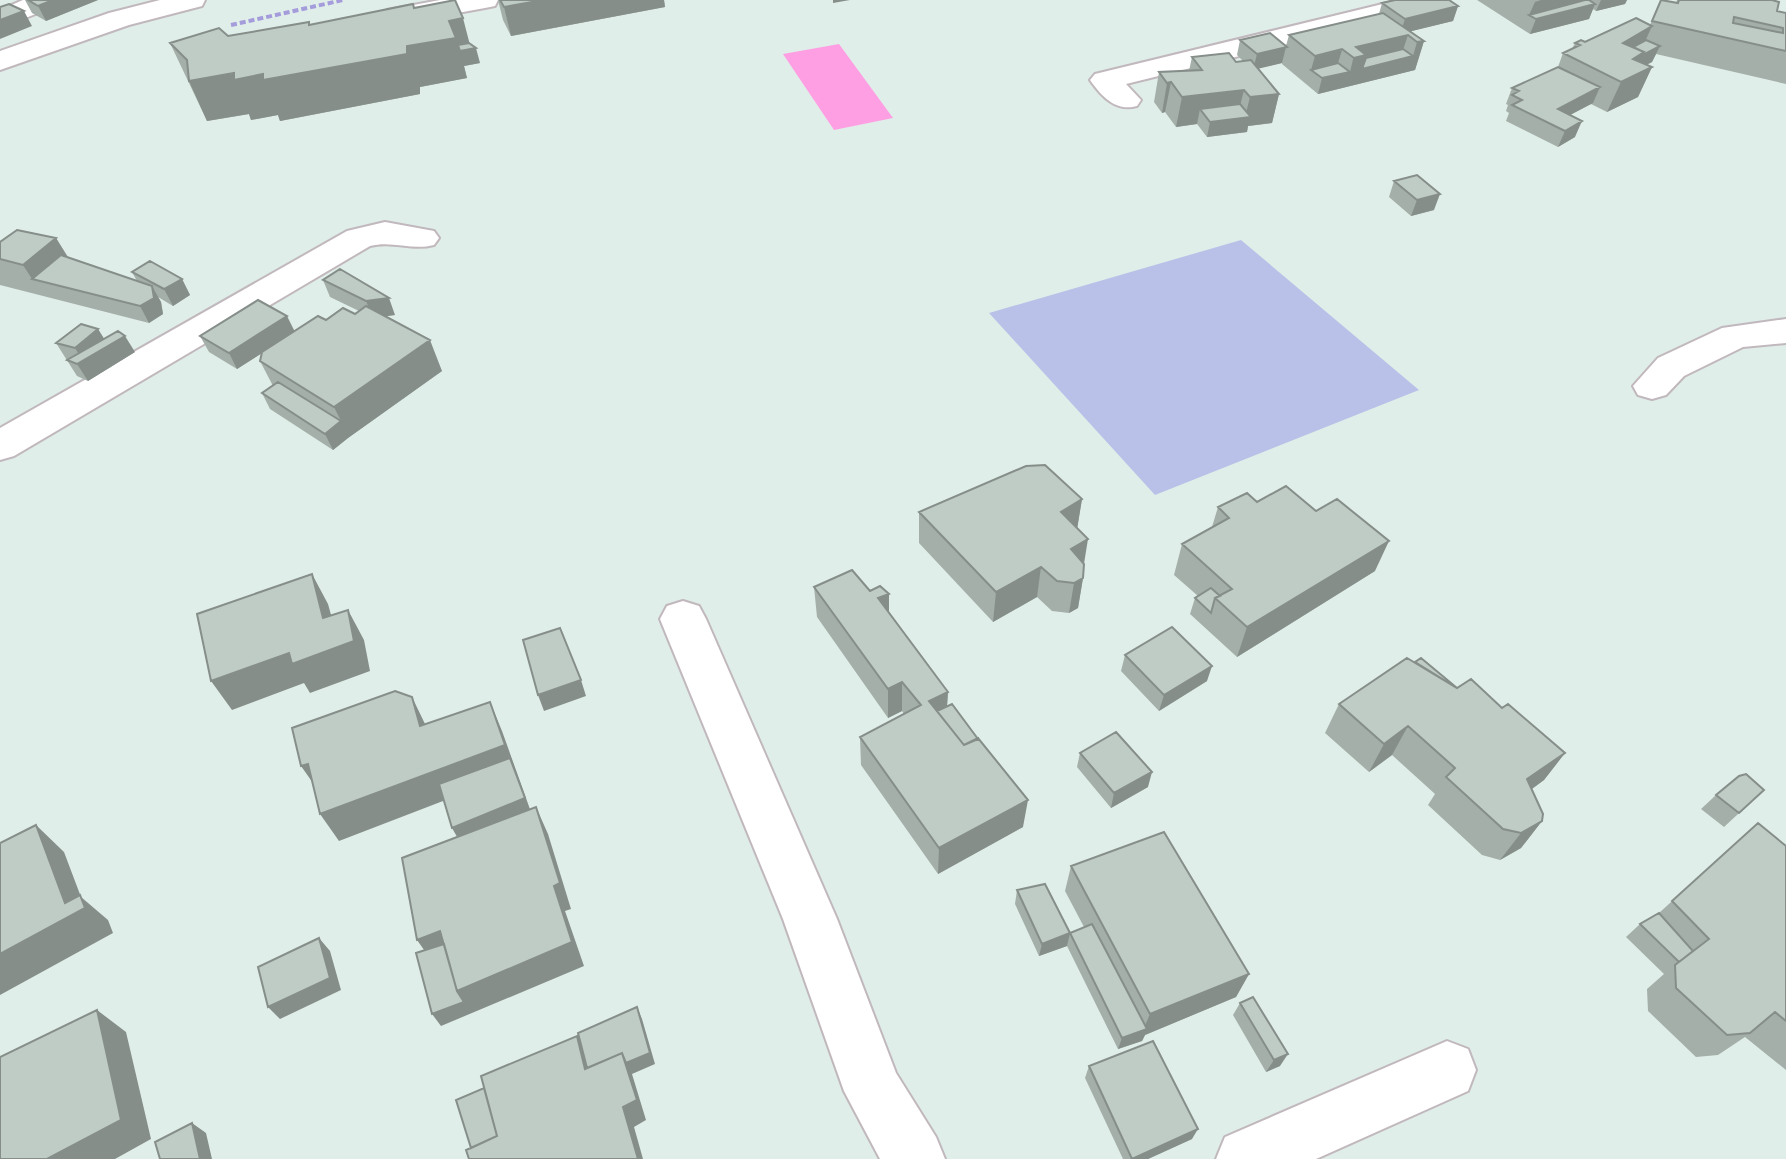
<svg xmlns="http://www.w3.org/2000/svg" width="1786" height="1159" font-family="'Source Sans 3',sans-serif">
	<rect width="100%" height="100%" fill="#e0eee9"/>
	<!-- green -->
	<path fill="#bac1e8" d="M1241 240 1419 390 1155 495 989 313Z"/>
	<!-- water -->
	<path fill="#ff9fe3" d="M839 44 893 118 834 130 783 54Z"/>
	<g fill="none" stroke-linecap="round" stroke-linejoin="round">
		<!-- minor casing -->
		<g stroke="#c1b8bd" stroke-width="4">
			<path id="minor" d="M23 0H59L56 6 0 28V10Z
				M160 0H205L202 6 129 25 0 70V51L109 13Z
				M440 0H498L495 6 485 8 397 24 387 22 383 16 387 10Z
				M1399 0H1445L1442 6 1126 84 1141 100 1137 106C1116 112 1102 97 1090 80L1095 74Z
				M385 222 434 231 439 238 434 245C412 251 392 240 370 246L14 456 0 460V428L347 231Z
				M1786 319V343L1743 347 1684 376 1666 395 1652 399 1638 395 1633 386 1658 358 1722 328Z
				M683 601 699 606 706 619 837 919 896 1073 936 1137 945 1159H880L844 1091 783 919 660 619 667 606Z
				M1447 1041 1468 1049 1476 1070 1468 1091 1316 1159H1216L1225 1137Z"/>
		</g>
		<!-- path -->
		<path stroke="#a49cdb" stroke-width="4" stroke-dasharray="6 3" stroke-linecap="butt" d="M231 25 343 0"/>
		<!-- minor -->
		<use href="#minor" fill="#fff" fill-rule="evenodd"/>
	</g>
	<!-- wall -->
	<path fill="#a4afa9" d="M25 0H98L46 21 32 13Z
		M498 0H664L665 7 511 36 503 20Z
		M1477 0H1627L1625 4 1596 11 1593 9 1589 19 1530 34Z
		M1661 0 1676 3 1677 0H1772L1777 11 1786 13V84L1656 54 1652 62 1647 65 1652 67 1638 97 1607 112 1591 104 1570 115 1575 137 1558 147 1506 121 1509 113 1506 111 1508 105 1506 104 1512 88 1558 67 1563 53 1572 49 1575 43 1585 42 1650 25Z
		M1382 3 1458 6 1453 21 1411 31 1424 41 1415 70 1318 94 1282 64V63L1258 68 1279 94 1272 123 1248 126 1247 132 1207 137 1197 124 1176 127 1165 112 1162 113 1154 102 1159 72 1189 71 1192 57 1236 62 1243 61 1237 55 1240 40 1286 46 1289 35 1379 14Z
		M414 8 469 43 480 63 464 66 467 78 420 87V94L280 121 278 115 251 120 249 114 207 121 170 43 310 25Z
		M1394 181 1434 210 1411 216 1389 197Z
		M56 238 68 257 137 281 132 272 182 279 190 295 173 306 158 297 161 302 163 314 149 323 0 285V242Z
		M323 280 395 315 385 316 442 371 348 438 333 450 270 409 262 393 273 386 260 361 262 353 237 369 209 352 200 336 295 331 326 320 355 314 359 311 330 297Z
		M98 329 104 339 135 352 88 381 77 376 56 343Z
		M1082 499 1077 528 1084 564 1083 578 1078 608 1069 613 1052 611 1037 597 993 622 919 543V512Z
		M1218 507 1375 571 1237 657 1190 614 1195 598 1198 596 1174 575 1182 544 1212 527Z
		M814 587 889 594V612L948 692 947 706 1023 827 938 874 861 765 860 737 904 714 902 711 888 718 817 617Z
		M1125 655 1207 681 1159 711 1121 671Z
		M1457 688 1502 708 1565 753 1544 780 1532 789 1542 821 1521 848 1500 860 1482 855 1428 805 1435 794 1392 755 1369 772 1325 733 1339 704Z
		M1080 753 1148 787 1111 808 1077 767Z
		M1764 790 1724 827 1701 809 1716 795Z
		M1758 823 1786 846V1070L1745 1037 1718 1055 1696 1057 1648 1011 1647 989 1664 974 1626 937 1640 924 1659 913Z
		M1071 866 1249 974 1236 997 1145 1035 1142 1041 1118 1049 1067 946 1039 956 1015 904 1017 890 1070 933 1084 927 1065 891Z
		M1240 1003 1280 1066 1266 1072 1233 1015Z
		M1089 1066 1192 1139 1148 1159H1123L1085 1078Z"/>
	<!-- shaded-wall -->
	<path fill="#868e8a" d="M53 0H98L46 21 38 6Z
		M543 0H664L665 7 511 36 504 7Z
		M833 0H850L833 3Z
		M1541 0H1588L1595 4 1589 19 1530 34 1536 19 1529 15 1535 2Z
		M1601 0H1627L1625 4 1596 11Z
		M1458 6 1453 21 1400 34 1405 19Z
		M24 11 32 26 0 39V20Z
		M463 18 471 49 476 48 480 63 464 66 467 78 420 87V94L280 121 278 115 251 120 249 114 207 121 189 81 407 46 449 21Z
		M1652 26 1639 55 1623 43Z
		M1408 35 1400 59 1413 56 1417 42 1424 41 1415 70 1318 94 1322 78 1311 70 1315 56 1342 50 1334 76 1350 72 1356 47Z
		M1660 46 1652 62 1635 70 1652 67 1638 97 1607 112 1621 82 1628 62 1644 52Z
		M1286 47 1282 63 1253 70 1257 54Z
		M1171 82 1165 112 1162 113 1167 83Z
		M1600 87 1593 103 1551 125 1558 109Z
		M1244 90 1237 118 1245 117 1250 97 1279 94 1272 123 1248 126 1247 132 1207 137 1210 122 1200 109 1197 124 1176 127 1182 97Z
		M1582 121 1575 137 1558 147 1565 131Z
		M1440 194 1434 210 1411 216 1417 200Z
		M56 238 75 269 32 279 23 265Z
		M182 279 190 295 173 306 164 289Z
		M152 286 161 302 163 314 149 323 140 306Z
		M389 298 395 315 373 318 366 301Z
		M287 316 295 332 237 369 229 353Z
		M98 329 108 345 125 336 135 352 88 381 77 364 83 361 75 348Z
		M430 340 442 371 348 438 333 450 325 434 341 421 334 407Z
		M1082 499 1077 530 1061 512Z
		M1088 539 1083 570 1071 549Z
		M1389 541 1375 571 1237 657 1247 627Z
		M1041 567 1037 597 993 622 996 592Z
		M312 574 328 604 340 647 348 610 364 640 370 671 310 693 304 683 232 710 211 681 323 618Z
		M1083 578 1078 608 1069 613 1074 583Z
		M889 594V624L878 598Z
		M1212 666 1207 681 1159 711 1164 695Z
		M581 680 586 696 544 711 538 695Z
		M902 682V711L888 718V689Z
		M948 692 946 721 929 701Z
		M412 697 426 726H420Z
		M490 702 502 731 531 812 460 842 452 828 516 773 339 841 320 814Z
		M1408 726 1392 755 1369 772 1384 744Z
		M1565 753 1544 780 1507 807 1527 779Z
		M308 764 320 793 301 766Z
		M1152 772 1148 787 1111 808 1114 793Z
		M1028 800 1023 827 938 874 939 848Z
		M536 807 548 834 571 909 565 911 584 966 441 1026 432 1014 434 964 417 940 554 886Z
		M1542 821 1521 848 1500 860 1521 833Z
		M36 825 64 852 81 897 108 920 113 933 0 995V954L65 903Z
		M1070 933 1067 946 1039 956 1042 944Z
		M319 938 330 951 341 990 280 1019 268 1007Z
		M1249 974 1236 997 1145 1035 1142 1041 1118 1049 1122 1038 1143 1030 1150 1014Z
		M637 1007 642 1019 655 1064 632 1074 646 1120 634 1127 643 1159H638L585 1069 577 1036 588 1058 622 1053Z
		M97 1010 126 1032 151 1139 115 1159H47Z
		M1288 1054 1280 1066 1266 1072 1274 1060Z
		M192 1123 206 1133 212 1159H200Z
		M1198 1129 1192 1139 1148 1159H1132Z"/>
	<!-- building -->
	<path fill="#bfcbc5" stroke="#868e8a" stroke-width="2" fill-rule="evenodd" d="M28 0H53L38 6Z
		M455 0 463 18 449 21 456 38 407 46V54L263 80V74L234 80V73L189 81 187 60 170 43 219 28 228 36 309 22V25L413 4 414 8Z
		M500 0H543L504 7Z
		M1395 0H1449L1458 6 1405 19 1382 3Z
		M1585 0H1589L1595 4 1536 19 1529 15Z
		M1661 0 1678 3 1679 0H1772L1779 2 1777 11 1786 13V51L1652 21ZM1734 17 1783 28V33L1733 23Z
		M9 4 24 11 0 20V7Z
		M1383 13 1424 41 1417 42 1408 35 1356 47 1366 55 1354 58 1342 49 1315 56 1289 35Z
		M1636 18 1652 26 1623 43 1644 52 1633 59 1652 67 1621 82 1563 53 1580 45 1575 43 1581 40 1585 42Z
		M1270 33 1287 47 1257 54 1240 40Z
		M1646 40 1660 46 1643 55 1644 52 1633 47Z
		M469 43 476 48 460 51 458 45Z
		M1403 49 1413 56 1362 69 1366 58Z
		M1229 53 1236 62 1251 60 1279 94 1250 97 1244 90 1182 97 1171 82 1167 83 1159 72 1202 70 1192 57Z
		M1338 63 1350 72 1322 78 1311 70Z
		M1558 67 1600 87 1558 109 1582 121 1565 131 1512 105 1522 100 1512 95 1519 91 1512 88Z
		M1240 104 1251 117 1210 122 1200 109Z
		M1417 175 1440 194 1417 200 1394 181Z
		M17 230 56 238 23 265 0 259V242Z
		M61 255 152 286 154 298 140 306 32 279Z
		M150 261 182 279 164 289 132 272Z
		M340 269 389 298 366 301 323 280Z
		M258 300 287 316 229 353 200 336Z
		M366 306 430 340 334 407 260 361 262 352 318 316 326 320 343 308 355 314Z
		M81 324 98 329 75 348 56 343Z
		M118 331 125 336 77 364 67 360Z
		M278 382 341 421 325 434 262 393Z
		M1045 465 1082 499 1061 512 1088 539 1071 549 1084 564 1083 578 1074 583 1057 581 1041 567 996 592 919 512 1026 466Z
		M1286 486 1316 511 1337 499 1389 541 1247 627 1215 598 1232 589 1182 544 1229 518 1218 507 1247 493 1257 502Z
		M852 570 870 591 880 586 889 594 878 598 948 692 929 701 964 745 978 738 1028 800 939 848 860 737 921 705 902 682 888 689 814 587Z
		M312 574 323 618 348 610 354 641 292 664 289 653 211 681 197 614Z
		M1211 588 1220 596 1215 598 1211 613 1195 598Z
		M1172 627 1212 666 1164 695 1125 655Z
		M560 628 581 680 538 695 523 640Z
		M1407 658 1457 688 1471 679 1502 708 1508 704 1565 753 1527 779 1543 814 1542 821 1521 833 1503 829 1446 777 1455 768 1408 726 1384 744 1339 704Z
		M1421 658 1457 688 1415 662Z
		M395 691 412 697 420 726 490 702 505 745 320 814 308 764 301 766 292 728Z
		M952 704 978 739 964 745 937 711Z
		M1116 732 1152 772 1114 793 1080 753Z
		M510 758 525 798 452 828 439 784Z
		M1746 774 1764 790 1739 813 1716 795 1739 776Z
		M536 807 560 883 554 886 572 942 457 991 440 931 417 940 402 858Z
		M1758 823 1786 846V1021L1775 1012 1750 1033 1727 1035 1676 988 1675 965 1709 939 1672 901Z
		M36 825 65 903 80 895 85 908 0 954V843Z
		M1164 832 1249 974 1150 1014 1071 866Z
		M1045 884 1070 933 1042 944 1017 890Z
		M1659 913 1693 951 1679 962 1640 924Z
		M1092 924 1147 1029 1122 1038 1070 933Z
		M319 938 330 978 268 1007 258 967Z
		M444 944 457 991 464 1002 432 1014 416 953Z
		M1253 997 1288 1054 1274 1060 1240 1003Z
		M637 1007 650 1053 626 1063 622 1053 587 1068 578 1033Z
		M97 1010 121 1120 47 1159H0V1057Z
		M577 1036 585 1069 622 1053 637 1100 623 1107 638 1159H469L466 1150 497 1136 481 1076Z
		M1153 1041 1198 1129 1132 1159 1089 1066Z
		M484 1088 497 1136 471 1148 456 1100Z
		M192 1123 200 1159H160L155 1142Z"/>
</svg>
